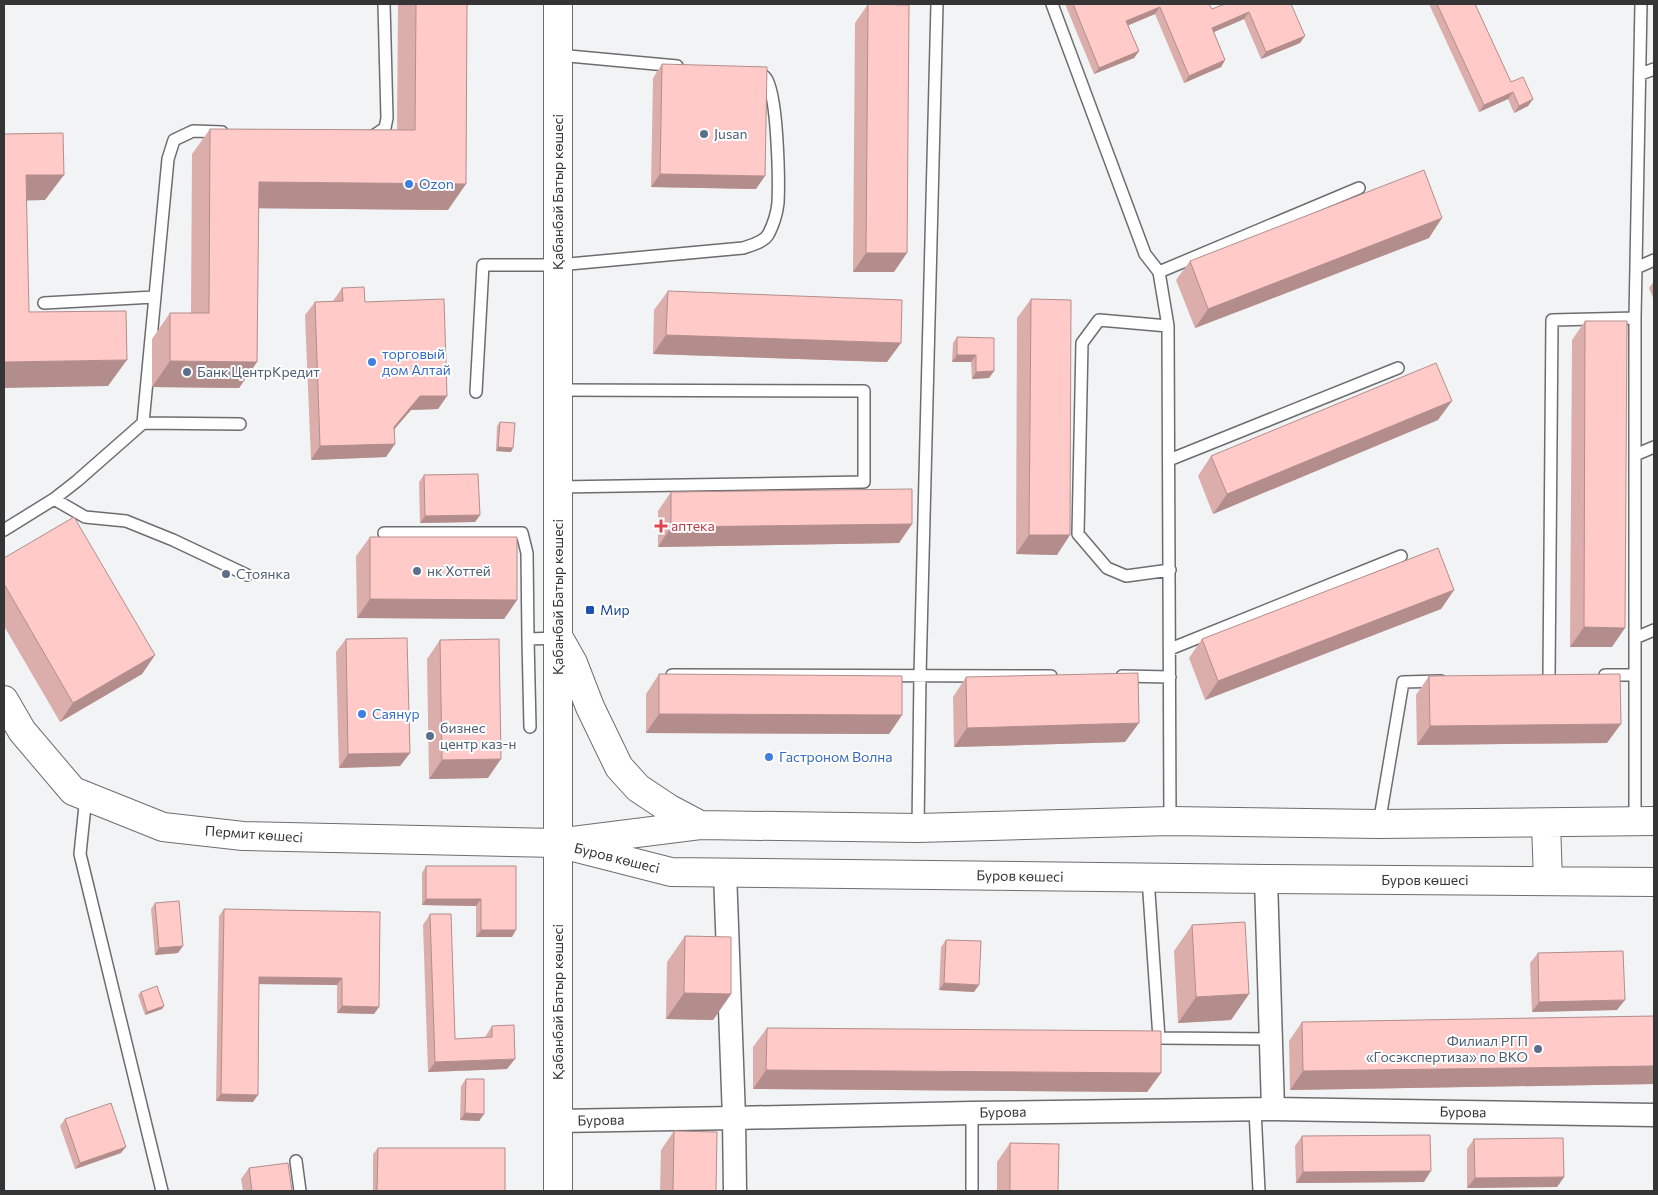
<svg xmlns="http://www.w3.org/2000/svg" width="1658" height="1195" font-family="Commissioner,sans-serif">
	<rect width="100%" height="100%" fill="#f2f3f5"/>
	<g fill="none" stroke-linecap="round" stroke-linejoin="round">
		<!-- service casing -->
		<g stroke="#6d6d6f" stroke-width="14">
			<path id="service" d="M1052 4 1145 254 1159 272 1168 326 1170 821
				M558 55 677 66
				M1641 74 1654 69
				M370 136H373L385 128 387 118 384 4
				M1636 268 1654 260
				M1159 272 1359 188
				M44 303 154 297
				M1168 326 1099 320 1082 343 1078 534 1107 568 1126 576 1170 570
				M476 392 483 265H558L743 248C752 245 765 242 769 233 773 225 777 212 778 203 779 182 778 91 765 77 762 74 759 74 755 74
				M143 423 240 424
				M1635 455 1654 447
				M1169 460 1398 368
				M558 487 864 482V391L558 390
				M54 499 85 517 126 521 173 540 247 575
				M4 530 54 499 77 481 143 423 168 159 174 140 193 131 222 132
				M384 533H522L527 553 528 639 558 638
				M1635 638 1654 630
				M528 639 530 727
				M1170 649 1401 556
				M672 675 1051 676
				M1605 675H1635
				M1122 676 1170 677
				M1549 676 1552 320 1635 318
				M86 796 80 854 162 1191
				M1635 821V318L1641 4
				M1379 824 1403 682 1441 681
				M918 828 920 675 937 4
				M1148 878 1159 1038 1271 1039
				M1255 1110 1259 1191
				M296 1161 300 1191
				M972 1191V1113"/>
		</g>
		<!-- minor casing -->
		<g stroke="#6d6d6f" stroke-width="25">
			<path id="minor" d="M1273 1109 1654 1115
				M558 1121 734 1118 725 872
				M735 1191 734 1118 972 1113 1273 1109 1266 879"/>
		</g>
		<!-- secondary casing -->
		<g stroke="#6d6d6f" stroke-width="30">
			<path id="secondary" d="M558 4V1191
				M560 640 573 663 590 707 619 767 638 788 668 808 700 825
				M4 700 22 731 73 791 163 827 243 836 557 843 700 825 918 828 1170 821 1379 824 1654 821
				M1546 823 1548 881
				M573 847 671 872 1266 879 1654 882"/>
		</g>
		<!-- service -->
		<use href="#service" stroke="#fff" stroke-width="11"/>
		<!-- minor -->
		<use href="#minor" stroke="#fff" stroke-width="22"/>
		<!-- secondary -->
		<use href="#secondary" stroke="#fff" stroke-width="28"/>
	</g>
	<!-- wall -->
	<path fill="#dbaeac" d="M398 4H467L448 210 258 208 257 362 239 388 152 387V339L170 313H191L192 154 210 129 397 130Z
		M868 4 894 272H853L855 23Z
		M1065 4H1209L1212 9 1291 4 1300 43 1261 59 1244 19 1214 32 1225 60 1221 67 1184 83 1155 14 1128 25 1139 51 1134 58 1094 74Z
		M1429 4H1475L1511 82 1533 99 1528 106 1514 113 1508 99 1479 112Z
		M662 64 756 189 651 187 653 78Z
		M1429 238 1195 328 1176 280 1190 261Z
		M1654 281V300L1649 288Z
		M342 288 365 302 447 396 438 409 411 410 394 429 386 457 311 460 305 315 315 302 333 301Z
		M668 291 887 362 653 354 654 310Z
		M1031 299 1057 555 1016 554 1017 318Z
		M1585 321 1612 647H1570L1572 340Z
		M957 337 994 371 989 378 972 379 971 362H952L953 343Z
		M1438 420 1213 514 1198 476 1211 456Z
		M500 422 511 452 496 451 497 426Z
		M424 475 480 515 475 522 420 523 419 482Z
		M671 492 912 524 899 543 658 547V511Z
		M370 537 517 600 504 619 357 618 356 556Z
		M4 558 155 655 142 674 60 722 4 626Z
		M1454 590 1441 609 1205 700 1189 658 1202 639Z
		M346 639 410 753 400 766 339 768 336 652Z
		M440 640 488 778 429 779 427 659Z
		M659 674 902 715 889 734 646 733V694Z
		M1429 676 1607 743 1417 745 1416 695Z
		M966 677 1125 742 954 747 953 697Z
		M426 866H516L512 937H476V906L422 905V873Z
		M155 903 178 953 155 955 151 909Z
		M224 909 380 912 374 1014 337 1013V985L259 984 253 1102 216 1101 219 916Z
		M430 914 455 1039 485 1037 492 1026 507 1069 428 1072 423 925Z
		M1192 925 1249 994 1231 1020 1178 1023 1174 951Z
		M685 936 731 994 713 1020 666 1019 667 962Z
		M946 940 974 992 939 990 941 947Z
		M1538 953 1617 1010 1532 1012 1530 963Z
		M141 992 164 1006 162 1009 145 1015 138 995Z
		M1654 1016V1084L1290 1090 1289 1041 1302 1022Z
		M767 1028 1161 1073 1147 1092 753 1089V1047Z
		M466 1079 484 1114 479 1121 460 1120 461 1086Z
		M65 1119 121 1153 75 1169 60 1126Z
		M674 1131 716 1191H660L661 1150Z
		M1302 1136 1424 1182 1296 1183 1295 1146Z
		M1474 1139 1564 1177 1557 1187 1467 1188V1149Z
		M1010 1143 1058 1191H997V1162Z
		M378 1148 505 1191H373V1154Z
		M249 1168 292 1191H243L241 1179Z"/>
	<!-- shaded-wall -->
	<path fill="#b28d8c" d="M1160 7 1155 14 1122 28 1126 21Z
		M1249 12 1244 19 1207 35 1212 28Z
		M1305 36 1300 43 1261 59 1266 52Z
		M1139 51 1134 58 1094 74 1099 68Z
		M1225 60 1221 67 1184 83 1189 76Z
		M1513 92 1508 99 1479 112 1484 105Z
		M1533 99 1528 106 1514 113 1519 106Z
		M660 174 765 176 756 189 651 187Z
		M26 175H64L45 200 8 201Z
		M259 182 466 184 448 210 240 208Z
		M1442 218 1429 238 1195 328 1208 309Z
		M866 253H907L894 272H853Z
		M666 335 901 343 887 362 653 354Z
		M957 355H976L971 362H952Z
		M127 360 108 386 4 388V362Z
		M170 361 257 362 239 388 152 387Z
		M994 371 989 378 972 379 976 372Z
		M420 396H447L438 409 411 410 385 440 394 427Z
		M1452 401 1438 420 1213 514 1227 494Z
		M395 444 386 457 311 460 320 446Z
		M498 447 513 448 511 452 496 451Z
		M480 515 475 522 420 523 425 516Z
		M912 524 899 543 658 547 671 527Z
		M1029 535H1070L1057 555 1016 554Z
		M1454 590 1441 609 1205 700 1218 681Z
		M370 599 517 600 504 619 357 618Z
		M1584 627 1625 628 1612 647H1570Z
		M155 655 142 674 60 722 73 703Z
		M659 714 902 715 889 734 646 733Z
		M1139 723 1125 742 954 747 967 728Z
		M1621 724 1607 743 1417 745 1430 726Z
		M410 753 400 766 339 768 348 754Z
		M501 759 488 778 429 779 442 760Z
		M426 899H481L476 906 422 905Z
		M481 930H516L512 937H476Z
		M183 946 178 953 155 955 159 948Z
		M259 977 342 978 337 985 255 984Z
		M944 983 979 985 974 992 939 990Z
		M684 993 731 994 713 1020 666 1019Z
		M1249 994 1231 1020 1178 1023 1196 997Z
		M1625 1000 1617 1010 1532 1012 1539 1002Z
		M164 1006 162 1009 145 1015 147 1012Z
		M342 1006 379 1007 374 1014 337 1013Z
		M515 1059 507 1069 428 1072 435 1062Z
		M1654 1066V1084L1290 1090 1303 1071Z
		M766 1070 1161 1073 1147 1092 753 1089Z
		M221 1094 258 1095 253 1102 216 1101Z
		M465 1113 484 1114 479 1121 460 1120Z
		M126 1147 121 1153 75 1169 80 1163Z
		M1431 1171 1424 1182 1296 1183 1303 1172Z
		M1564 1177 1557 1187 1467 1188 1475 1178Z"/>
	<!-- building -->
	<path fill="#ffcac8" stroke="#b28d8c" d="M416 4H467L466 184 259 182 257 362 170 361V313H209L210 129 415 130Z
		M868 4 909 5 907 253H866Z
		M1073 4H1209L1212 9 1225 4H1291L1305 36 1266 52 1249 12 1212 28 1225 60 1189 76 1160 7 1126 21 1139 51 1099 68Z
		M1437 4H1475L1511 82 1523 77 1533 99 1519 106 1513 92 1484 105Z
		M662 64 767 67 765 176 660 174Z
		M63 133 64 175H26L29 312 126 311 127 360 4 362V134Z
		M1424 170 1442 218 1208 309 1190 261Z
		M364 287 365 302 444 299 447 396H420L394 427 395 444 320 446 315 302 343 301 342 288Z
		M668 291 902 300 901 343 666 335Z
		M1031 299 1071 300 1070 535H1029Z
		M1585 321H1627L1625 628 1584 627Z
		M957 337 994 338V371L976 372V355H957Z
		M1436 363 1452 401 1227 494 1211 456Z
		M500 422 515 423 513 448 498 447Z
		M478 474 480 515 425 516 424 475Z
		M912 489V524L671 527V492Z
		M74 517 155 655 73 703 4 584V558Z
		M370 537H517V600L370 599Z
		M1438 548 1454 590 1218 681 1202 639Z
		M407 638 410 753 348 754 346 639Z
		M499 639 501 759 442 760 440 640Z
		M1138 673 1139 723 967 728 966 677Z
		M659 674 902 676V715L659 714Z
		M1620 674 1621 724 1430 726 1429 676Z
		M426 866H516V930H481V899H426Z
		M179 901 183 946 159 948 155 903Z
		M224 909 380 912 379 1007 342 1006V978L259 977 258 1095 221 1094Z
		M430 914H451L455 1039 492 1037V1026L514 1025 515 1059 435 1062Z
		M1245 922 1249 994 1196 997 1192 925Z
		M685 936 731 937V994L684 993Z
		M946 940 981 941 979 985 944 983Z
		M1623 951 1625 1000 1539 1002 1538 953Z
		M157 986 164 1006 147 1012 141 992Z
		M1654 1016V1066L1303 1071 1302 1022Z
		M767 1028 1161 1031V1073L766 1070Z
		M466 1079H484V1114L465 1113Z
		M111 1103 126 1147 80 1163 65 1119Z
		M674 1131 717 1132 716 1191H673Z
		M1430 1135 1431 1171 1303 1172 1302 1136Z
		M1563 1138 1564 1177 1475 1178 1474 1139Z
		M1010 1143 1059 1144 1058 1191H1010Z
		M378 1148H505V1191H377Z
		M288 1163 292 1191H252L249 1168Z"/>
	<!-- markers -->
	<g fill="#5c6f8a" stroke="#fff" stroke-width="2">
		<circle cx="704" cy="134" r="5"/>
		<circle cx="187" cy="372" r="5"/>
		<circle cx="417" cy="571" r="5"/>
		<circle cx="226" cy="574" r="5"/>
		<circle cx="430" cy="736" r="5"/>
		<circle cx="1538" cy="1049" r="5"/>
	</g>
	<g fill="#3f7fe0" stroke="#fff" stroke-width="2">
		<circle cx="409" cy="184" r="5"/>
		<circle cx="372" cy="362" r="5"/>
		<circle cx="362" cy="714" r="5"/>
		<circle cx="769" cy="757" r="5"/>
	</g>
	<path fill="#e0444e" stroke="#fff" stroke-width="2" d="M658.5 518.5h5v5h5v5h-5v5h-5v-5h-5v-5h5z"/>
	<rect fill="#1a4fb4" stroke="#fff" stroke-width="2" x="585" y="605" width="10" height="10" rx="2.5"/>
	<g text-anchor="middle" stroke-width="4" stroke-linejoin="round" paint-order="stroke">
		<!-- service labels -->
		<g font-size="14" fill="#4e5e75" stroke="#fff" text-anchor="start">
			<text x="714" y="139">Jusan</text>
			<text x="197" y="377">Банк ЦентрКредит</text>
			<text x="427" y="576">нк Хоттей</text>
			<text x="236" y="579">Стоянка</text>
			<text x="440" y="733">бизнес<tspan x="440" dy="16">центр каз-н</tspan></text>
			<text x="1528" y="1046" text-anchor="end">Филиал РГП<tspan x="1528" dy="16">«Госэкспертиза» по ВКО</tspan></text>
		</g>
		<!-- shop labels -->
		<g font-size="14" fill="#366cbe" stroke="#fff" text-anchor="start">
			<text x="419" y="189">Ozon</text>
			<text x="382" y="359">торговый<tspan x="382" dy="16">дом Алтай</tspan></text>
			<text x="372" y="719">Саянур</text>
			<text x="779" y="762">Гастроном Волна</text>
		</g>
		<!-- street labels -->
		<g font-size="14" fill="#353536" stroke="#fff">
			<text transform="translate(558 192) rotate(-90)" y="5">Қабанбай Батыр көшесі</text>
			<text transform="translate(558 597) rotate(-90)" y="5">Қабанбай Батыр көшесі</text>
			<text transform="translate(254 834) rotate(4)" y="5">Пермит көшесі</text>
			<text transform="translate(617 858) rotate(14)" y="5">Буров көшесі</text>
			<text transform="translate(1020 876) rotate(1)" y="5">Буров көшесі</text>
			<text x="1425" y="885">Буров көшесі</text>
			<text transform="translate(558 1002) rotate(-90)" y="5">Қабанбай Батыр көшесі</text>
			<text transform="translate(1003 1112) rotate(-1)" y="5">Бурова</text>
			<text transform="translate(1463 1112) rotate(1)" y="5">Бурова</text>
			<text transform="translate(601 1120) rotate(-1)" y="5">Бурова</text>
		</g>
		<!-- health labels -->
		<g font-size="14" fill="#be3a42" stroke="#fff" text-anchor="start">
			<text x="671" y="531">аптека</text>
		</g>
		<!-- transit labels -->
		<g font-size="14" fill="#164399" stroke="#fff" text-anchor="start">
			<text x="600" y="615">Мир</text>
		</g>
	</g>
	<!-- border -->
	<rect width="1658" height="1195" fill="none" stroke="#353536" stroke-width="10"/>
</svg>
